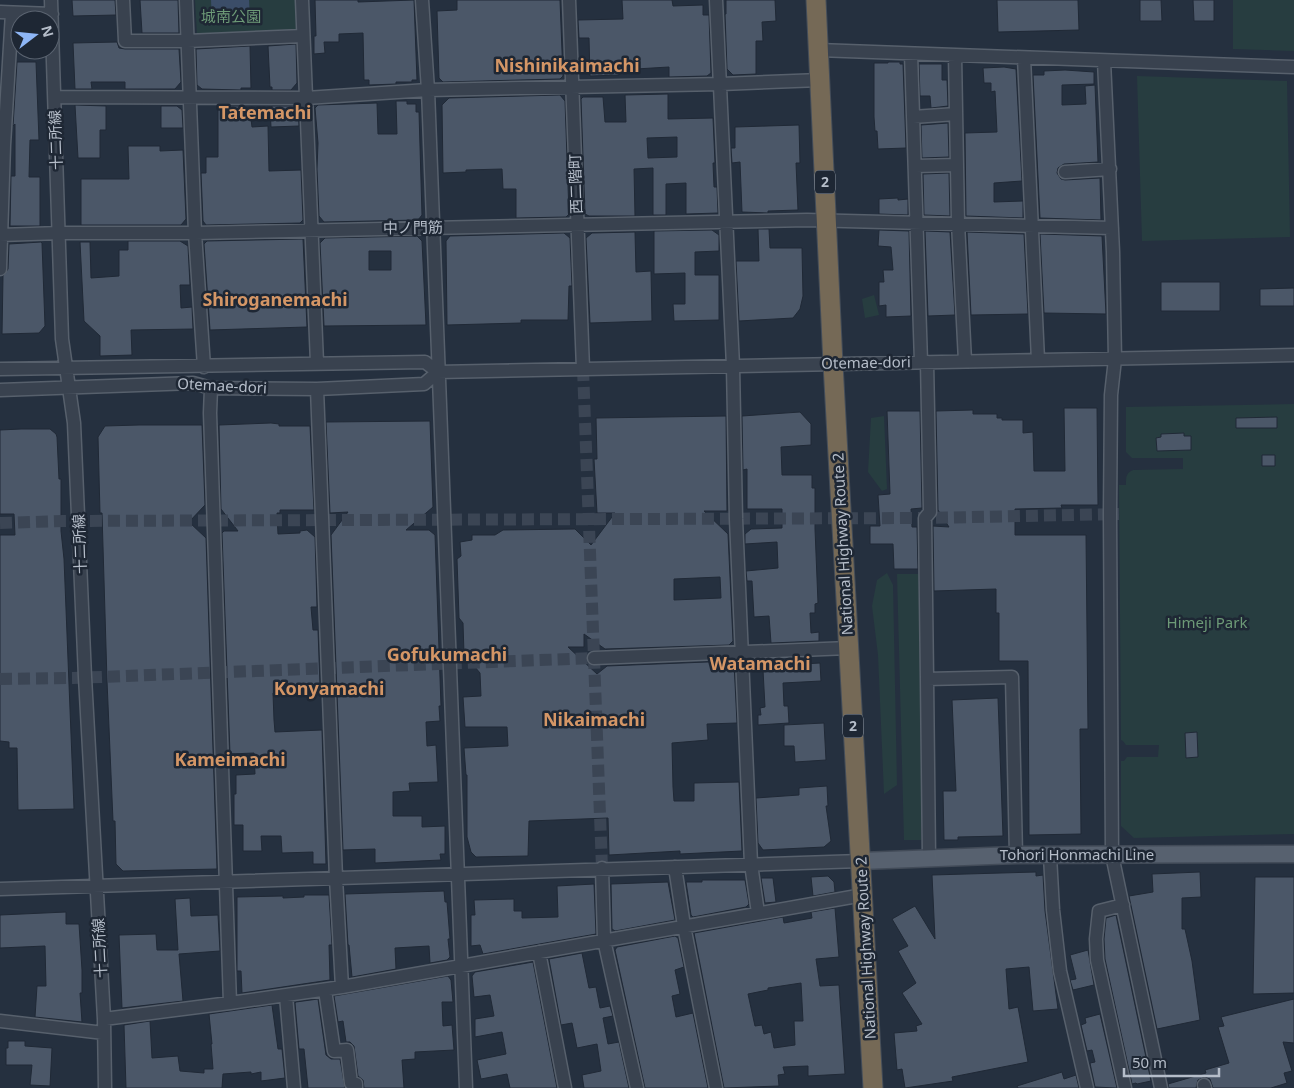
<svg xmlns="http://www.w3.org/2000/svg" width="1294" height="1088" font-family="'Noto Sans','Noto Sans JP',sans-serif">
	<rect width="100%" height="100%" fill="#25303f"/>
	<!-- green -->
	<path fill="#273d40" d="M195 0H296L297 30 197 35Z
		M1233 0H1294V51L1233 49Z
		M1137 76 1287 81 1290 237 1142 241Z
		M874 295 879 315 865 318 862 299Z
		M1294 404V834L1134 838 1121 826V761H1124L1127 757H1158L1159 745H1126L1123 741 1121 740 1119 485H1126C1126 477 1126 473 1133 470L1183 469V458H1132L1126 452V407Z
		M884 416 887 489 882 491 868 472 871 418Z
		M887 573 893 585 897 785 884 794 878 655 872 606 877 580Z
		M897 574H922L921 840H904Z"/>
	<!-- water -->
	<path fill="#3b4d68" d="M211 0H249L250 19 212 21Z"/>
	<!-- building -->
	<path fill="#4b5768" stroke="#202936" fill-rule="evenodd" d="M72 0H115L116 15 73 16Z
		M140 0H178L179 33H142Z
		M315 0H358V2L414 0 417 80H412V82H396V84L369 85V80H364L363 33 339 34V42H324L325 53 314 54V36H316Z
		M457 0H560L563 76 560 79 443 82 439 78 437 11 457 10Z
		M622 0H672L673 6 703 5V15H709L711 73 707 76 669 77V67L619 70V75L590 76 589 38H579L578 20 623 19Z
		M726 0H775L776 21 762 22 763 41H756V74L733 75 727 69 725 14H726Z
		M997 0H1078L1079 30 998 32Z
		M1140 0H1161L1162 21H1140Z
		M1193 0H1214V21H1194Z
		M117 42 119 48 125 49H179L181 82 175 89H125V82H91L92 89H75L73 43Z
		M296 44 297 83 291 90H272V87H270L268 46Z
		M250 46 251 88H241V90L202 89 197 85 196 49Z
		M17 62H36L39 140H30L29 177H40V226H10L11 176H15V124L13 126Z
		M888 62H900V64H903L906 148 878 149 877 131H875L874 117V63H888Z
		M919 64H942V80H947L948 106 931 108 930 96H920Z
		M1004 67 1016 69 1022 181 994 183V202L1023 201V218L966 216 965 133 997 132 995 91 991 92V83H984L983 68Z
		M1065 70 1094 72V84L1062 85V105L1086 104 1085 86 1095 85 1098 162 1064 164 1058 168 1057 173 1061 179 1065 180 1100 178 1101 220 1040 218 1033 75H1044V71Z
		M668 94V119L713 118 715 163H713L714 187H717L718 213 686 214V183L666 184V215H653V168L634 169 635 216H589L585 214 581 99 583 97H603L605 122H626L625 95ZM677 137V157L648 158 647 138Z
		M560 95 565 101 569 214 566 217 516 218V189H503L502 169 466 170V172L443 173 442 105 449 98Z
		M396 101H407V104H416V112H419L422 215 418 220 324 222 319 216 317 169 318 143 315 108 318 105 377 103 378 134H397Z
		M75 105 106 106V130H100V158H78Z
		M161 106H177L182 110 183 128H161Z
		M218 106H241V119H251L252 127 268 126 269 171 301 170 303 220 300 223 206 225 203 221 201 173H206V157H218Z
		M272 106H298L299 126 271 127 270 108H272Z
		M948 123 949 157 922 158 921 125Z
		M799 125 800 163H796L798 210 768 211V213L742 212 740 162 732 163 731 148H735V127Z
		M128 146H160V151L183 150 186 219 181 225H81V179H129Z
		M949 173 950 216 924 215 923 174Z
		M898 198V200L908 199V215L879 214V199Z
		M758 229H769L770 248H802L803 296 800 309 793 318 739 321 736 261H759Z
		M712 230 719 235V251L695 252V275H719V320L674 321 673 304H685V273L654 274V231Z
		M879 230 909 231 911 316 886 317V305L879 306V282H884L883 270H893L891 247 878 246Z
		M925 231 950 232 955 315 928 316Z
		M635 232 636 272 651 271 652 321 590 323 586 238 592 233Z
		M967 232 1024 234 1028 314 971 315Z
		M564 233 570 238 572 286H569L568 320H521V323L447 325 446 241 450 236Z
		M1040 234 1102 236 1106 314 1044 313Z
		M417 236 422 241 426 325 324 326 320 243 325 238ZM369 251H391V270H369Z
		M303 239 307 327 210 330 204 244 207 241Z
		M128 241H180L188 246 190 285H180L181 308 192 307 193 329 131 330 132 355 100 356V336L84 321 80 242H90L91 278 119 276V250H128Z
		M41 242 42 243 45 326 39 333 2 334 3 276 8 269 9 244Z
		M1161 282H1220V311H1161Z
		M1294 288V306H1260V289Z
		M1064 408H1097L1098 505H1061L1062 508 1015 509V535H1086L1088 729H1080L1081 834 1029 835 1028 661H999V613H996V589L934 591 933 526 949 527 938 510 936 411 973 410V414H997V418H1002V420H1023V433L1033 432 1034 471H1065Z
		M887 411H920L922 508 911 509 912 527H917L918 569H894L893 544H870V526H880L878 495 890 494Z
		M800 412 811 424V445L781 447 782 475H812V488H815V529L818 603 815 604V613H810L811 633 819 632V641L771 643 769 616 754 617 752 581H747L746 571 778 568 777 542 745 544V534L751 529 782 528V509H747V469L743 470 742 416Z
		M726 416 727 511H704L728 534 733 641 729 645 605 649 584 634V647H568L597 674 607 666 732 661 734 663 737 723 707 724 708 740 672 743 673 787 674 801H694V783L739 782 742 851 680 854V851L609 855 608 818 529 821 528 856 476 857 471 852 467 837V775H466L464 748 508 746 507 727H465L463 697 481 696 480 673 464 654 463 623 459 618 457 559 461 556 460 542 472 540V535H495L503 530 575 529 591 545 615 513H597L594 459H597L596 418ZM720 577 721 598 674 600V579Z
		M1277 417V428H1236V418Z
		M430 421 433 507 406 530H429L435 535 441 706H439L440 721 426 722 427 746 436 745 438 782 409 783 410 791 393 792V816H422V827L445 826V854H440L441 860 375 863V849L343 850 331 535 348 512 330 513 326 422Z
		M271 423 279 424V426H310L314 510H280V513H277L278 534 300 533V531L307 530 315 537 317 607H311L313 630H318L320 686H294V688L284 689V692L273 693 274 720 275 732 322 730 326 864H313V852L282 853 281 836H261L262 851H243V825H234V794H236V775L255 774 254 753 230 754 222 533 224 531H238L221 509 219 425Z
		M139 425H202L205 505 189 522 206 538 217 869 123 871 116 864 115 821H113L107 681 102 513H100L98 437 105 426Z
		M21 429H50L56 434 57 437 59 479H61V531L64 559 74 809 18 810 17 748H9V742L0 741V535H15L14 514H0V430Z
		M1184 433V436H1191V450L1157 451 1156 438 1161 437V434Z
		M1262 455H1275V466H1262Z
		M820 663 821 681 783 683 784 706H788L789 723 758 725V715H761L760 708 765 707 763 670 784 669V665Z
		M998 698 1003 836 958 837V840H944L943 791H956L952 700Z
		M824 723 826 760 795 762 794 746H784V725Z
		M1197 732 1198 757 1186 758 1185 733Z
		M827 786 828 806H826L831 841 824 847 763 850 758 843 756 798 799 795V788Z
		M1036 872V876L1043 875 1045 911 1058 1009 1033 1011 1029 967 1006 969 1009 1009 1018 1007 1028 1062 952 1077 953 1081 905 1088 902 1069 897 1070 894 1033 917 1031 916 1026 922 1024 902 993 916 983 898 951 908 946 892 919 915 906 935 939 932 875Z
		M1200 872 1201 897 1182 898V929H1185L1192 961 1200 1020 1157 1029 1129 896 1153 892 1152 874Z
		M828 876 834 882 835 892 813 896 811 877Z
		M1255 877H1294V993L1253 994Z
		M761 878H773L776 902 765 903Z
		M702 880H745L749 904 746 907 693 917 691 915 686 882H702Z
		M668 882 675 920 615 931 612 929 611 884Z
		M594 884 596 934 483 954 480 945 471 946V915H475L474 900 514 899V911H522V918L558 917 557 886Z
		M444 891 445 902H447L450 939H448L450 957 447 960 430 963 429 946 395 948 396 969 352 977 349 945H348L345 894Z
		M304 895H329L332 945H329L330 980 242 993 241 971H237V897L283 896V898L304 897Z
		M190 898 191 916 218 915 220 951 179 954 183 1001 122 1008 119 935 156 934 157 950H178L175 899Z
		M835 908 839 957 816 959 820 986 839 985 845 1074 808 1076V1066L783 1067 785 1074 778 1075 779 1086 724 1088 694 933 783 917 784 923 812 918 811 912ZM801 983 803 1021H794L795 1045 774 1048 771 1032 764 1034 762 1025 755 1026 748 994 768 990V988Z
		M66 912V924H79L82 970V993H80L82 1022 35 1017 37 986H46L45 946 0 948V915Z
		M1116 915 1151 1081 1137 1084 1136 1083 1132 1084 1105 959 1104 939 1106 918Z
		M675 936 678 938 684 967 675 970 680 994 672 996 676 1017 693 1013 708 1088H645L615 950 617 947Z
		M1088 950 1094 985 1073 990 1070 980 1076 979 1070 955Z
		M582 953 589 988 596 987 600 1008 610 1006 613 1016 603 1018 608 1044 619 1042 629 1088H584L582 1075 601 1071 597 1044 577 1048 572 1023 561 1025 549 959Z
		M533 962 557 1088H510L507 1074 481 1079 477 1060 506 1054 502 1032 475 1037V1019L494 1016 490 995 474 997 472 976 475 972Z
		M448 976 451 980 453 1002H442L443 1026 452 1025 454 1050 415 1052V1059L402 1060 404 1088H364L363 1080 358 1076 354 1046 350 1042H346L343 1021 338 1022 334 996Z
		M318 999 326 1055 331 1059H340L345 1088H308L304 1049H299L295 1003 296 1002Z
		M1294 999V1043L1283 1042 1292 1071 1284 1073 1287 1083 1271 1088H1213L1210 1079 1205 1077 1198 1080 1196 1088H1169L1168 1084 1206 1073 1205 1070 1229 1063 1218 1027 1224 1026 1221 1017Z
		M272 1005 278 1049H282L285 1078 261 1081V1072L251 1074V1072L223 1074 222 1088H126L124 1025 150 1021 152 1058 178 1056 180 1071 204 1073V1069H213L211 1044H212L209 1014Z
		M1100 1014 1117 1088H1116L1095 1087 1090 1063 1095 1062 1092 1050 1087 1051 1081 1025 1086 1023 1085 1018Z
		M8 1041H25V1046L52 1048 50 1086 30 1085 32 1065H6V1048H8Z
		M1062 1072 1064 1079 1076 1075 1079 1088H1018L1017 1086Z"/>
	<g fill="none" stroke-linecap="round" stroke-linejoin="round">
		<!-- minor-tunnel -->
		<path stroke="#3b4554" stroke-width="12" stroke-dasharray="12 6" stroke-linecap="butt" d="M583 369 602 868
			M0 523 64 521 925 518 1119 514
			M0 679 73 678 594 658"/>
		<!-- minor casing -->
		<g stroke="#57606c" stroke-width="15">
			<path id="minor" d="M51 0 62 339 74 423 85 677 104 1019 105 1088
				M123 0 125 41H187L303 36
				M186 0 195 233 204 367
				M302 0 317 363
				M422 0 428 90 466 1088
				M569 0 583 369
				M716 0 733 366 736 519 751 864 758 913
				M0 12 52 14
				M818 50 1294 67
				M911 54 921 362
				M955 55 958 223 965 361
				M1024 58 1038 360
				M1104 61 1113 252 1115 359 1111 395 1110 514 1112 855 1161 1088
				M55 97 306 98 428 90 721 84 820 80
				M913 117 956 114
				M915 166 957 165
				M1065 172 1110 169
				M0 235 60 233H195L807 220 1112 228
				M0 269 4 145 12 13
				M0 369 425 362 438 372 1294 355
				M211 388 210 413 230 1003
				M317 389 336 878 342 987
				M0 390 193 383 211 388 317 389 424 384 438 372
				M594 658 849 648
				M927 679 925 518 930 512 927 362
				M1050 856 1053 910 1060 971 1087 1088
				M929 858 927 679 1012 677 1016 855
				M675 867 684 926 716 1088
				M602 868 604 940 637 1088
				M0 889 861 861
				M1123 905 1099 911 1096 939 1097 960 1125 1088
				M539 952 565 1088
				M325 990 334 1051 347 1050 351 1083 356 1084V1088
				M286 996 294 1088
				M104 1019 230 1003 342 987 863 895
				M0 1021 104 1033
				M1204 1085 1205 1088"/>
		</g>
		<!-- major casing -->
		<g stroke="#424b58" stroke-width="19">
			<path id="major" d="M861 861 1016 855 1294 854"/>
		</g>
		<!-- highway casing -->
		<g stroke="#444d59" stroke-width="21">
			<path id="highway" d="M816 0 833 364 873 1088"/>
		</g>
		<!-- minor -->
		<use href="#minor" stroke="#39424f" stroke-width="12"/>
		<!-- major -->
		<use href="#major" stroke="#57616f" stroke-width="16"/>
		<!-- highway -->
		<use href="#highway" stroke="#756956" stroke-width="19"/>
	</g>
	<g text-anchor="middle" stroke-width="5" stroke-linejoin="round" paint-order="stroke">
		<!-- shield labels -->
		<g fill="#1e2734" stroke="#88909c" stroke-width="1">
			<rect x="815" y="170.5" width="20" height="23" rx="4"/>
			<rect x="843" y="714.5" width="20" height="23" rx="4"/>
		</g>
		<g font-size="14" font-weight="bold" fill="#b5bdc9">
			<text x="825" y="187">2</text>
			<text x="853" y="731">2</text>
		</g>
		<!-- park labels -->
		<g font-size="15" fill="#6d9a77" stroke="#1e2734">
			<text x="231" y="22">城南公園</text>
			<text x="1207" y="628">Himeji Park</text>
		</g>
		<!-- street labels -->
		<g font-size="15" fill="#b5bdc9" stroke="#1e2734">
			<text transform="translate(56 140) rotate(-92)" y="5">十二所線</text>
			<text transform="translate(576 184) rotate(-92)" y="5">西二階町</text>
			<text transform="translate(413 228) rotate(-1)" y="5">中ノ門筋</text>
			<text transform="translate(866 363) rotate(-1)" y="5">Otemae-dori</text>
			<text transform="translate(222 386) rotate(3)" y="5">Otemae-dori</text>
			<text transform="translate(80 544) rotate(-92)" y="5">十二所線</text>
			<text transform="translate(843 544) rotate(-93)" y="5">National Highway Route 2</text>
			<text x="1077" y="860">Tohori Honmachi Line</text>
			<text transform="translate(100 948) rotate(-93)" y="5">十二所線</text>
			<text transform="translate(866 948) rotate(-93)" y="5">National Highway Route 2</text>
		</g>
		<!-- quarter labels -->
		<g font-size="18" font-weight="bold" fill="#d49666" stroke="#1e2734">
			<text x="567" y="72">Nishinikaimachi</text>
			<text x="265" y="119">Tatemachi</text>
			<text x="275" y="306">Shiroganemachi</text>
			<text x="447" y="661">Gofukumachi</text>
			<text x="760" y="670">Watamachi</text>
			<text x="329" y="695">Konyamachi</text>
			<text x="594" y="726">Nikaimachi</text>
			<text x="230" y="766">Kameimachi</text>
		</g>
	</g>
	<!-- north arrow -->
	<g transform="translate(35 35) rotate(74)"><circle r="24" fill="#1e2734" stroke="#5a6370"/>
	<path d="M0-4L9 19L0 12L-9 19Z" fill="#8eb6f6"/>
	<text y="-8" font-size="14" font-weight="bold" text-anchor="middle" fill="#b5bdc9">N</text>
	</g>
	<!-- scale -->
	<path d="M1124 1068v8h95v-8" fill="none" stroke="#b5bdc9" stroke-width="2.5"/>
	<text x="1132" y="1068" font-size="15" fill="#b5bdc9" stroke="#1e2734" stroke-width="4" paint-order="stroke">50 m</text>
</svg>
